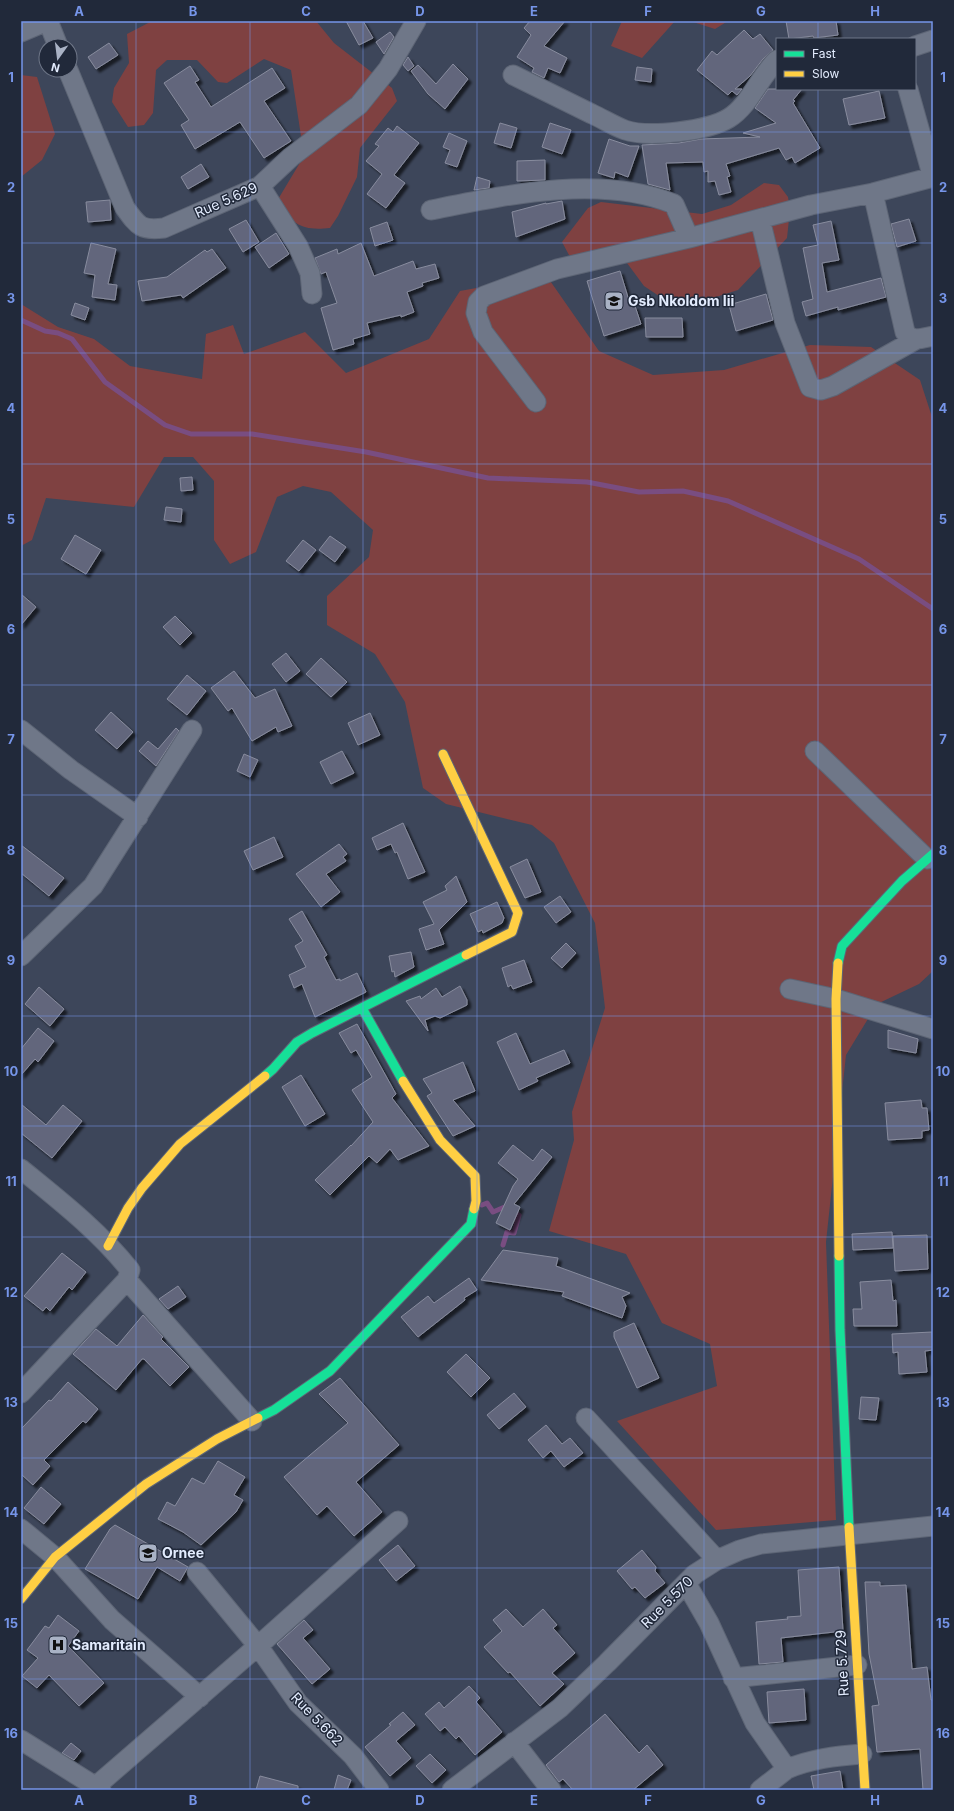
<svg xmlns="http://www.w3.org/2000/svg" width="954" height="1811" font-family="Inter,sans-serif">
	<defs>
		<filter id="shadow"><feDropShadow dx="3.5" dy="3.5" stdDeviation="1" flood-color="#0009"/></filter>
	</defs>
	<rect width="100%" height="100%" fill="#3d465a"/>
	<!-- green -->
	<path fill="#7f4141" d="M152 21H316L334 43 392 88 397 101 360 148 357 177 338 216 330 228C300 231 297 224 274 206L304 156 291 70 264 59 227 83 218 82 197 60H167L156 70 153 113 144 125 128 127 112 102 114 88 129 63 127 34Z
		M622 21H675L642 58 611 46Z
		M690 21H728L715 29Z
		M21 75 37 77 55 134 42 160 21 177Z
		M764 183 779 185 788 197 790 210 787 238 738 290 697 303 668 302 644 286 627 263 569 255 562 242 588 208 601 202 702 214 731 205Z
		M546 275 599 351 653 375 724 370 810 345 871 347 920 380 933 420V971L919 984 877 1004 846 1055 826 1242 836 1520 716 1530 617 1421 717 1386 710 1344 662 1323 626 1254 549 1231 574 1140 572 1112 605 1008 595 923 554 843 532 825 446 804 423 788 405 702 375 654 327 625V596L369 557 373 530 331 492 303 486 277 497 256 552 230 564 214 540V481L193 457H164L134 507 46 498 32 540 21 546V304L58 327 94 339 130 366 202 379 206 334 233 325 244 354 305 332 346 373 429 339 460 291Z"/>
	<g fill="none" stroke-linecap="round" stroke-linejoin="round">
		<!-- stream -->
		<path stroke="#794d81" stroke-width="5" d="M21 320 45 331 58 333 72 339 105 382 165 425 191 434H252L366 452 488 478 587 482 639 492 683 491 728 501 859 559 933 609
			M482 1205 487 1203 493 1212 507 1206 510 1212 519 1215 514 1233 507 1232 503 1245"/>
	</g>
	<!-- building -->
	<path fill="#62667c" stroke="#888c9e" filter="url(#shadow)" d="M346 21H363L373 38 359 45Z
		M530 21H565L544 46 567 58 560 73 548 68 544 78 532 72 534 68 517 57 531 35 524 28Z
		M786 21H836L838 35 814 38 813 36 789 39Z
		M744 30 753 39 760 34 773 50 763 59 750 76 735 89H742L737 95 732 91 728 95 697 70 712 51 717 55Z
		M390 32 394 37 384 54 376 42Z
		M109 43 118 55 96 69 88 57Z
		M408 57 414 66 408 71 403 65Z
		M453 64 468 79 445 109 428 94 411 71 418 65 436 84Z
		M190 66 199 80 195 82 211 107 272 68 285 88 264 101 291 141 264 158 240 122 195 149 181 125 189 120 164 83Z
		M637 67 652 69 651 82 635 80Z
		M768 89H802L793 100 795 101 793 103 820 148 795 163 792 157 786 160 779 148 726 164 730 176 727 177 731 192 719 195 715 181 708 182V171L704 172 703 162 666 163 670 190 648 184 642 145 679 143 701 139 760 137 743 133 776 123 755 108Z
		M879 91 885 118 849 125 843 99Z
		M500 123 517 128 511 148 494 143Z
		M550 123 571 130 562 154 542 147Z
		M397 126 419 143 394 175 405 183 386 208 367 194 382 174 366 161 379 146 375 144 388 128 393 132Z
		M449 133 467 141 457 167 445 163 450 150 443 147Z
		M609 139 630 146H639L628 177 615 172 614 178 598 173Z
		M545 160V180L517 181V161Z
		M201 164 209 177 188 189 181 177Z
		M477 177 490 181 489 188 474 190Z
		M110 200 111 220 88 222 86 202Z
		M562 201 565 219 516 237 512 212 546 203V204Z
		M909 219 916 241 897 247 891 224Z
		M246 220 259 242 243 252 229 229Z
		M831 221 839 260 822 263 827 292 881 278 886 297 838 310V307L806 316 802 302 813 299 803 248 818 245 813 225Z
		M387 222 393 240 375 246 370 228Z
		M276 233 289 254 269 268 255 247Z
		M91 243 116 249 108 284 117 285 115 300 92 297 95 275 84 273Z
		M361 243 374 276 413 261 416 269 435 264 439 278 422 283 423 286 407 292 414 312 401 317V315L367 323 370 334 353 339 354 344 333 350 321 308 337 303 326 272 321 274 315 258 337 249 338 254Z
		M212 249 226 268 183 298 181 295 142 301 138 281 167 277 205 250 207 252Z
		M620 271 631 307 635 306 641 324 604 336 587 281Z
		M766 294 773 320 736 331 729 305Z
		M75 303 89 308 85 320 71 315Z
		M645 318H682L683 337H646Z
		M192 477 193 490 181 491 180 478Z
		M166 507 182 509 181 522 164 520Z
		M75 535 101 550 86 574 61 559Z
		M330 536 346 547 335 562 319 550Z
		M303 540 316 550 299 571 286 561Z
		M21 594 36 607 21 625Z
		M175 616 192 633 180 645 163 627Z
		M286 653 300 671 286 682 272 664Z
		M321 658 347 682 331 697 306 674Z
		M234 671 255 698 275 689 292 726 278 732 276 727 252 741 232 708 228 711 211 688Z
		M187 675 206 691 187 715 167 699Z
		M111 712 133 732 117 749 95 730Z
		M370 713 380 735 358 745 348 723Z
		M176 728 179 731 156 766 139 751 148 741 158 749Z
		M342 751 354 773 331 784 320 762Z
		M244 754 258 760 250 777 237 771Z
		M403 823 425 872 408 879 397 852 395 853 391 844 377 850 372 838Z
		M274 837 283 857 253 870 244 851Z
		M339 844 347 854 343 857 346 861 326 874 340 892 321 907 296 874Z
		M21 845 64 878 49 896 21 873Z
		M527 859 541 892 525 898 510 867Z
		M456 876 467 902 439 930 444 944 426 950 419 929 434 924 423 902 447 890 445 886Z
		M560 896 571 912 556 923 544 907Z
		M497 902 504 918 502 923 483 933 482 930 478 932 470 914Z
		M302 911 327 955 324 957 336 980 340 979V981L357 973 366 992 315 1017 302 984 294 988 289 975 306 967 295 946 303 941 289 919Z
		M566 943 576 953 562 968 551 958Z
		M411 952 414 967 395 977 394 971 392 972 389 956Z
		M524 960 532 982 513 989 511 985 508 987 502 968Z
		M460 986 467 1000V1005L440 1018 435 1016 425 1020 428 1031 406 1001 420 996 421 999 436 988 442 997Z
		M39 987 64 1009 50 1026 25 1004Z
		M357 1024 396 1094 392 1098 429 1146 398 1160 390 1149 377 1163 369 1156 330 1195 315 1180 351 1145V1146L373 1122 352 1090 372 1077 356 1050 351 1053 339 1033Z
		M38 1028 54 1041 38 1062 35 1059 21 1075V1049Z
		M888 1030 918 1039 916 1053 888 1048Z
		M516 1033 530 1064 564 1050 570 1063 536 1078 538 1081 519 1090 497 1042Z
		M463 1062 475 1091 453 1100 475 1126 453 1136 427 1096 432 1093 423 1079Z
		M301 1075 325 1114 305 1126 282 1087Z
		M921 1100 922 1108H927L929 1130 922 1131V1138L888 1140 885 1103Z
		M21 1104 46 1125 63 1105 82 1121 52 1158 21 1133Z
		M513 1145 533 1161 542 1149 552 1157 514 1204 520 1207 510 1230 496 1223 513 1186 518 1179 498 1163Z
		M892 1232 893 1248 853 1250 852 1234Z
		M927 1235 928 1269 895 1271 893 1236Z
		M503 1250 558 1258 556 1266 630 1293 622 1297 626 1306 622 1318 562 1296 564 1292 481 1280Z
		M62 1253 86 1272 72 1290 69 1287 50 1311 46 1307 43 1311 24 1296Z
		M469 1278 477 1290 464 1298 465 1300 418 1337 401 1317 428 1296 434 1303Z
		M891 1280 893 1301 896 1300 897 1326H854L853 1309H862L860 1282Z
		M178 1286 186 1297 168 1309 159 1299Z
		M143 1315 163 1337 161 1339 189 1367 170 1386 144 1359H142L116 1390 73 1354 96 1329 117 1346Z
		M634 1323 659 1378 637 1388 614 1337V1332Z
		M932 1332 933 1350 925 1351 927 1372 899 1374 898 1352 893 1353 892 1334Z
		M466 1354 490 1378 471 1397 447 1372Z
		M340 1378 399 1445 356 1482 382 1512 354 1536 327 1506 317 1515 284 1477 348 1423 319 1394Z
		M68 1382 98 1409 86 1423 83 1421 44 1460 50 1466 33 1485 21 1474V1429L49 1400 51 1401Z
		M514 1393 526 1407 499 1429 487 1415Z
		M861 1397 879 1398 876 1420 859 1419Z
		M546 1425 562 1444 570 1438 583 1453 564 1467 551 1451 543 1458 528 1440Z
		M218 1461 245 1477 234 1495 243 1500 236 1512 201 1545 183 1532 158 1519 167 1502 175 1506 192 1478 204 1484Z
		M41 1487 61 1504 44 1524 24 1508Z
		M115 1525 188 1567 180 1581 157 1567 138 1599 85 1569 110 1529Z
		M398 1545 415 1566 396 1581 379 1560Z
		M642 1550 656 1567 655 1571 665 1583 645 1598 635 1587 632 1589 617 1571Z
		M839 1567 843 1631 781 1638 783 1662 759 1664 756 1622 788 1619 787 1617 801 1616 798 1570Z
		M865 1582H880V1586L906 1585 912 1669 927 1667 931 1700H933V1790H923L920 1749 877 1752 872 1706 879 1705 869 1654Z
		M506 1609 523 1627 543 1609 557 1625 553 1628 575 1653 552 1673 564 1684 540 1706 510 1672 508 1673 484 1647 502 1631 493 1620Z
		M58 1615 79 1631 68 1646 104 1683 79 1706 49 1675 37 1688 22 1676 38 1658 27 1650 45 1626 49 1628Z
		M304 1620 313 1630 303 1638 330 1669 312 1684 277 1644Z
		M469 1686 480 1698 476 1702 502 1732 475 1755 459 1736 456 1739 445 1727 440 1731 425 1714 439 1702 444 1708Z
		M804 1689 806 1720 769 1723 767 1692Z
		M403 1712 415 1725 396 1741 411 1758 390 1776 365 1747 391 1725 389 1724Z
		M605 1714 639 1753 647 1745 663 1765 633 1790H573L563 1779 559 1782 546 1765Z
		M71 1743 81 1751 74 1760 62 1753Z
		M430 1754 446 1770 432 1783 416 1766Z
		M840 1771 843 1790H814L811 1776Z
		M338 1775 351 1780 347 1790H334Z
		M260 1776 298 1786V1790H256Z"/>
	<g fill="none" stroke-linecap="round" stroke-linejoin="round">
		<!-- street casing -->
		<g stroke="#5d6575" stroke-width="21">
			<path id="street" d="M48 21 58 46
				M21 32 47 21
				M915 46 933 40
				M68 70 125 208C138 226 141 231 164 228L260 186 291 157 359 105 388 69 416 21
				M513 75C539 88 566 101 592 114 603 119 614 126 625 130 648 138 708 131 729 118 750 105 759 77 777 60
				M908 89 933 178
				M260 186 298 246 310 273 312 294
				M873 193 905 332C912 343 922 338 933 336
				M431 210C506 195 600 174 674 204L689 238 811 205 873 193 933 177
				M760 219 785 323 810 387 821 390 833 386 915 340
				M536 402 483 332 476 313 478 302 484 296 557 269 689 238
				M21 730 71 770 138 817
				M815 751 927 859
				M21 956 93 886 192 730
				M790 989 836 999 933 1029
				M21 1169C59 1200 99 1231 130 1270L127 1280 21 1393
				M127 1280 252 1421
				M586 1418 717 1560
				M21 1529 55 1557 112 1620 200 1697
				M197 1572 258 1646 298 1703 353 1756 379 1790
				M686 1583 709 1623 755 1723 787 1769C811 1759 835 1756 862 1754
				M733 1678 857 1665
				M21 1740 101 1790
				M514 1742 551 1790
				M95 1787 258 1646 398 1521
				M452 1790 560 1708 607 1663 695 1574 717 1560 740 1550 761 1544 933 1526
				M760 1790 787 1769"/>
		</g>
		<!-- fast casing -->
		<g stroke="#5d6575" stroke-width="11">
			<path id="fast" d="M838 963 842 946 902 881 933 854
				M362 1008 403 1081
				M265 1076 273 1069 297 1042 312 1033 466 955
				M839 1256 840 1330 849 1527
				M258 1418 274 1410 330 1371 471 1224 474 1209"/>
		</g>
		<!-- slow casing -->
		<g stroke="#5d6575" stroke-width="11">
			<path id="slow" d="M443 754 518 913 512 932 466 955
				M838 963 836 999 839 1256
				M403 1081 440 1140 475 1176 476 1201 474 1209
				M108 1246 128 1208 142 1188 180 1144 265 1076
				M849 1527 865 1790
				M21 1599 55 1557 146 1484 217 1439 258 1418"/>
		</g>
		<!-- street -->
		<use href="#street" stroke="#6f7788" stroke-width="19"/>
		<!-- fast -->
		<use href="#fast" stroke="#16e098" stroke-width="9"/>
		<!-- slow -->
		<use href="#slow" stroke="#ffcf43" stroke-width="9"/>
	</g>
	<!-- grid -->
	<path fill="none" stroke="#7695e9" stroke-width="1" stroke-opacity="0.55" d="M136 21V1790M250 21V1790M363 21V1790M477 21V1790M591 21V1790M704 21V1790M818 21V39M818 89V1790M21 132H933M21 243H933M21 353H933M21 464H933M21 574H933M21 685H933M21 795H933M21 906H933M21 1016H933M21 1126H933M21 1237H933M21 1347H933M21 1458H933M21 1568H933M21 1679H933"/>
	<!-- icons -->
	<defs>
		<g id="school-square" transform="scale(1)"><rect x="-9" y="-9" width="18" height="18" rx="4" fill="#a9b2c5" stroke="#21293a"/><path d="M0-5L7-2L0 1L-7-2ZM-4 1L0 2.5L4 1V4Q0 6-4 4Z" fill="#111"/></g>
		<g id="hospital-square" transform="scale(1)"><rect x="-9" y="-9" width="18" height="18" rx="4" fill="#a9b2c5" stroke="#21293a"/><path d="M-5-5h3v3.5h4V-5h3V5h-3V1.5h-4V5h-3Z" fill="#111"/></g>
	</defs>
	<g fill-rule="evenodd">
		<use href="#school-square" x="614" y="301"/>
		<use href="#school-square" x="148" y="1553"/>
		<use href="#hospital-square" x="58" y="1645"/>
	</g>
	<g text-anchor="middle" stroke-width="3" stroke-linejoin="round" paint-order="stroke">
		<!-- street labels -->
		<g font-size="14" fill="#e3ecfe" stroke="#21293a">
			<text transform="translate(226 200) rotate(-24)" y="5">Rue 5.629</text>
			<text transform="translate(667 1602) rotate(-45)" y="5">Rue 5.570</text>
			<text transform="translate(842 1663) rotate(-93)" y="5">Rue 5.729</text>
			<text transform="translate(317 1719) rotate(46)" y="5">Rue 5.662</text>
		</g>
		<!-- poi labels -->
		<g font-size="14" font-weight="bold" fill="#e3ecfe" stroke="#21293a" text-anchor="start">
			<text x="628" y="306">Gsb Nkoldom Iii</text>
			<text x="162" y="1558">Ornee</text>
			<text x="72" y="1650">Samaritain</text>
		</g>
	</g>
	<!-- border -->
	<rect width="954" height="1811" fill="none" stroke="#21293a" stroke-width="44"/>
	<!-- legend -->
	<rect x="776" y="38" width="140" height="52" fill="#21293a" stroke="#6f7788"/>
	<rect x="784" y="51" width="20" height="6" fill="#16e098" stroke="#6f7788"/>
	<text x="812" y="58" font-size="12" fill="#e3ecfe">Fast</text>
	<rect x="784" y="71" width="20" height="6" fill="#ffcf43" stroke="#6f7788"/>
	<text x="812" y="78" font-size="12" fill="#e3ecfe">Slow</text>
	<!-- north arrow -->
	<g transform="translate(58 58) rotate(194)"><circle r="19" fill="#21293a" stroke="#6f7788"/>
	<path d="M0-3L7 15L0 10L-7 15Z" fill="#a9b2c5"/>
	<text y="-6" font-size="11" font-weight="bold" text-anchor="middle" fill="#e3ecfe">N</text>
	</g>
	<rect x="22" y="22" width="910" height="1767" fill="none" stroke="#7695e9" stroke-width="1.5"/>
	<g font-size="13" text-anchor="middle" font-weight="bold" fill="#7695e9">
		<text x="79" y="16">A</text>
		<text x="193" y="16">B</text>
		<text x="306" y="16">C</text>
		<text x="420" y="16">D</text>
		<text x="534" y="16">E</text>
		<text x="648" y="16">F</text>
		<text x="761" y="16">G</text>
		<text x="875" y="16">H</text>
		<text x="11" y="82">1</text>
		<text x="943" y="82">1</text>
		<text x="11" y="192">2</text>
		<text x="943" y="192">2</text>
		<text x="11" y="303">3</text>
		<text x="943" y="303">3</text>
		<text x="11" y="413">4</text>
		<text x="943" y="413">4</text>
		<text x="11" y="524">5</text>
		<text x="943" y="524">5</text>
		<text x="11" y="634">6</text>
		<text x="943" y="634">6</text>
		<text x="11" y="744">7</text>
		<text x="943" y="744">7</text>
		<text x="11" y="855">8</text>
		<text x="943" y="855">8</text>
		<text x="11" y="965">9</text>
		<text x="943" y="965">9</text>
		<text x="11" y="1076">10</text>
		<text x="943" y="1076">10</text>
		<text x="11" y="1186">11</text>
		<text x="943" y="1186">11</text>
		<text x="11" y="1297">12</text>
		<text x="943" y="1297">12</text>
		<text x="11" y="1407">13</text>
		<text x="943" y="1407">13</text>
		<text x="11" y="1517">14</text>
		<text x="943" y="1517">14</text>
		<text x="11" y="1628">15</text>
		<text x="943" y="1628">15</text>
		<text x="11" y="1738">16</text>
		<text x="943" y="1738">16</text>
		<text x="79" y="1805">A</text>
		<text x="193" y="1805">B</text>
		<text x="306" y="1805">C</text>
		<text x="420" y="1805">D</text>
		<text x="534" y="1805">E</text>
		<text x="648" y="1805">F</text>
		<text x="761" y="1805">G</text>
		<text x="875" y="1805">H</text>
	</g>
</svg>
